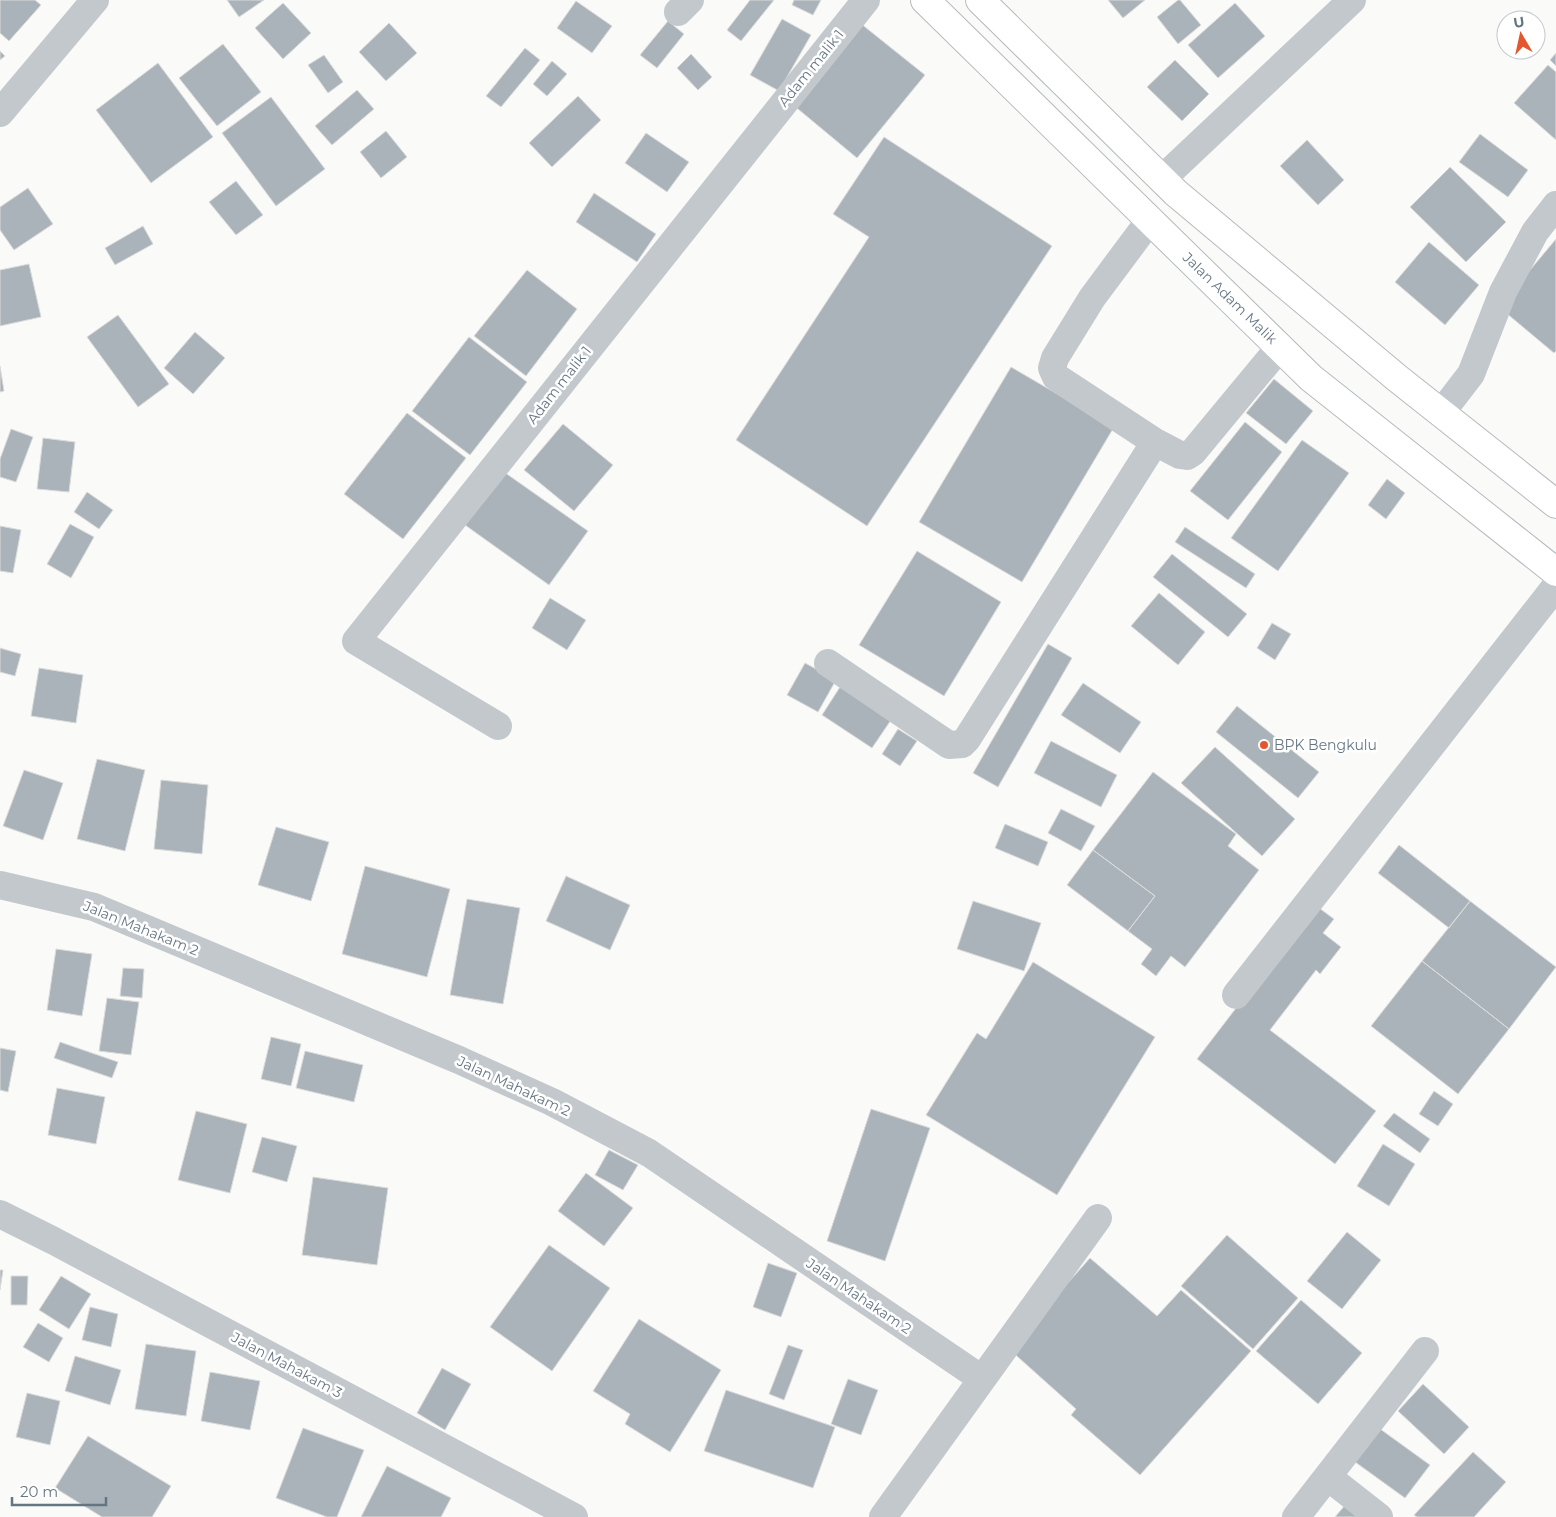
<svg xmlns="http://www.w3.org/2000/svg" width="1556" height="1517" font-family="Montserrat,sans-serif">
	<rect width="100%" height="100%" fill="#fafaf8"/>
	<!-- building -->
	<path fill="#aab3b9" stroke="#dcdcda" d="M0 0H35L41 5 9 41 0 33Z
		M227 0H264L239 17Z
		M750 0H774L741 41 727 30Z
		M794 0H821L813 15 792 5Z
		M1108 0H1145L1123 18Z
		M1178 0H1180L1201 25 1178 44 1157 17Z
		M576 1 612 26 592 53 557 28Z
		M283 3 311 33 283 59 255 28Z
		M1235 3 1265 36 1218 78 1188 45Z
		M782 19 811 35 779 91 750 75Z
		M668 21 684 34 657 68 640 55Z
		M389 23 417 53 386 81 359 52Z
		M860 23 925 75 857 158 792 104Z
		M223 44 261 92 217 126 179 78Z
		M525 48 540 60 501 107 486 96Z
		M0 51 5 56 0 60Z
		M1556 53V66L1550 60Z
		M691 54 712 77 698 90 677 68Z
		M324 55 343 82 328 93 308 65Z
		M1175 60 1209 94 1182 121 1147 87Z
		M552 61 567 74 547 96 533 84Z
		M158 63 213 137 151 183 96 110Z
		M1548 65 1556 72V140L1514 103Z
		M357 90 374 109 332 145 315 126Z
		M578 96 601 120 552 167 529 143Z
		M271 97 325 169 276 206 222 133Z
		M386 131 407 157 381 178 360 152Z
		M646 133 689 162 667 192 625 163Z
		M1480 134 1528 170 1508 197 1459 162Z
		M884 137 1052 246 867 526 736 440 869 237 833 214Z
		M1307 140 1344 180 1318 205 1280 166Z
		M1450 167 1506 222 1466 262 1410 207Z
		M236 181 263 215 236 235 209 202Z
		M28 188 53 224 14 250 0 230V207Z
		M594 193 656 234 637 262 576 222Z
		M143 226 153 244 115 265 105 248Z
		M1556 239V351L1554 353 1499 307Z
		M1429 242 1479 285 1445 325 1395 282Z
		M29 264 41 317 0 326V270Z
		M527 270 577 309 526 376 474 336Z
		M118 315 169 384 138 407 87 337Z
		M195 332 225 358 193 394 164 368Z
		M469 337 527 382 470 455 412 411Z
		M0 366 4 391 0 392Z
		M1011 367 1114 427 1022 582 919 522Z
		M1274 379 1313 411 1286 444 1246 413Z
		M407 413 466 458 403 539 344 494Z
		M1245 422 1282 452 1228 520 1190 491Z
		M563 424 613 465 574 511 524 470Z
		M11 429 33 437 16 482 0 477V459Z
		M43 438 75 442 69 492 37 489Z
		M1302 440 1349 473 1278 571 1231 538Z
		M504 472 588 531 549 585 465 525Z
		M1387 479 1405 493 1386 519 1368 505Z
		M87 492 113 510 99 529 74 512Z
		M70 524 94 537 71 578 47 564Z
		M0 526 21 530 13 573 0 571Z
		M1185 527 1255 574 1246 588 1175 542Z
		M917 551 1001 602 944 696 859 645Z
		M1172 554 1247 614 1228 637 1153 577Z
		M1159 593 1205 632 1178 665 1131 626Z
		M550 598 586 620 567 650 532 628Z
		M1272 623 1291 634 1275 660 1257 648Z
		M1048 644 1072 658 998 787 973 773Z
		M0 648 21 654 15 676 0 672Z
		M805 663 836 680 818 712 787 695Z
		M39 668 83 675 76 723 31 716Z
		M1083 683 1141 722 1120 753 1061 715Z
		M840 687 891 720 872 748 822 715Z
		M1237 706 1319 772 1298 798 1216 732Z
		M898 729 917 741 900 766 882 754Z
		M1051 741 1117 775 1101 807 1034 773Z
		M1215 747 1295 819 1262 856 1181 783Z
		M97 759 145 770 125 851 77 839Z
		M24 770 63 783 43 840 3 826Z
		M1153 772 1236 834 1228 846 1259 870 1185 967 1171 956 1156 976 1141 964 1152 949 1128 931 1155 896 1093 850Z
		M161 780 208 785 202 854 154 849Z
		M1061 809 1095 826 1081 851 1048 833Z
		M1005 824 1048 842 1038 866 995 848Z
		M276 827 329 842 311 901 258 885Z
		M1399 845 1470 901 1449 928 1378 873Z
		M1093 850 1155 896 1128 931 1067 885Z
		M365 866 450 889 427 977 342 954Z
		M566 876 630 905 610 950 546 921Z
		M467 899 520 908 503 1004 450 995Z
		M973 901 1041 923 1024 971 957 949Z
		M1470 901 1556 967 1509 1029 1422 961Z
		M1315 905 1334 919 1323 933 1341 947 1320 974 1316 970 1270 1030 1376 1111 1335 1164 1197 1059Z
		M56 949 92 954 82 1016 47 1010Z
		M1422 961 1509 1029 1458 1094 1371 1026Z
		M1033 962 1155 1037 1057 1195 926 1115 977 1033 986 1039Z
		M123 968 144 969 142 998 120 996Z
		M107 998 139 1002 131 1055 99 1051Z
		M271 1037 301 1044 291 1086 261 1079Z
		M60 1042 118 1062 112 1078 54 1058Z
		M0 1048 16 1051 8 1092 0 1090Z
		M305 1051 363 1065 354 1102 296 1088Z
		M57 1088 105 1097 96 1144 48 1135Z
		M1434 1091 1453 1104 1438 1126 1419 1114Z
		M871 1109 930 1128 885 1261 827 1241Z
		M196 1111 247 1124 230 1193 178 1180Z
		M1394 1113 1430 1139 1420 1153 1383 1126Z
		M262 1137 297 1146 287 1182 252 1172Z
		M1383 1144 1415 1164 1389 1206 1357 1186Z
		M609 1150 638 1165 623 1190 595 1175Z
		M586 1173 633 1208 604 1246 558 1211Z
		M313 1177 388 1188 377 1265 302 1255Z
		M1347 1232 1381 1260 1342 1309 1307 1281Z
		M1227 1235 1298 1298 1253 1349 1181 1286Z
		M549 1245 610 1288 552 1371 490 1327Z
		M1090 1258 1157 1316 1181 1290 1251 1351 1140 1475 1071 1415 1076 1409 1009 1349Z
		M768 1263 797 1273 781 1317 753 1307Z
		M0 1270H3L0 1290Z
		M11 1276H28L27 1305H11Z
		M61 1276 91 1294 69 1329 39 1310Z
		M1301 1300 1362 1353 1318 1404 1256 1351Z
		M90 1307 118 1314 111 1347 82 1340Z
		M639 1319 721 1370 670 1452 625 1424 630 1414 593 1391Z
		M38 1323 63 1338 49 1362 23 1347Z
		M146 1344 196 1351 186 1416 135 1409Z
		M788 1345 803 1350 784 1400 769 1394Z
		M75 1356 121 1370 110 1405 65 1391Z
		M442 1368 471 1384 445 1430 417 1413Z
		M210 1372 260 1381 250 1430 201 1421Z
		M848 1379 878 1390 861 1435 831 1424Z
		M1423 1384 1469 1427 1444 1454 1398 1411Z
		M726 1390 835 1427 813 1488 704 1451Z
		M27 1393 60 1401 50 1445 16 1437Z
		M1376 1426 1430 1465 1405 1498 1351 1459Z
		M303 1428 364 1450 337 1517H327L276 1498Z
		M88 1436 171 1486 152 1517H102L55 1488Z
		M1473 1452 1506 1482 1474 1517H1417L1414 1515Z
		M387 1466 451 1498 441 1517H361Z
		M1346 1504 1362 1517H1335Z"/>
	<g fill="none" stroke-linecap="round" stroke-linejoin="round">
		<!-- major casing -->
		<g stroke="#b5babe" stroke-width="30">
			<path id="major" d="M925 0 1311 378 1556 572
				M980 0 1176 193 1397 378 1556 504"/>
		</g>
		<!-- minor -->
		<path stroke="#c3c8cc" stroke-width="28" d="M678 12 690 0
			M0 113 95 0
			M1162 179 1352 0
			M1150 220 1092 298 1055 358 1052 368 1056 377 1155 442 1180 455 1187 456 1193 452 1280 347
			M1441 413 1471 374 1503 292 1535 232 1556 205
			M828 663 949 745 962 744 967 739 1155 442
			M498 726 356 641 866 0
			M0 885 94 907 459 1060 552 1102 649 1153 982 1379
			M1236 995 1556 586
			M0 1214 54 1241 574 1517
			M1328 1477 1379 1517
			M883 1517 1098 1218
			M1296 1517 1425 1351"/>
		<!-- major -->
		<use href="#major" stroke="#fff" stroke-width="28"/>
	</g>
	<!-- markers -->
	<circle fill="#e4572e" stroke="#fff" stroke-width="2" cx="1264" cy="745" r="5"/>
	<g text-anchor="middle" stroke-width="5" stroke-linejoin="round" paint-order="stroke">
		<!-- street labels -->
		<g font-size="14" fill="#657683" stroke="#fff">
			<text transform="translate(811 68) rotate(-51)" y="5">Adam malik 1</text>
			<text transform="translate(1230 298) rotate(44)" y="5">Jalan Adam Malik</text>
			<text transform="translate(559 385) rotate(-52)" y="5">Adam malik 1</text>
			<text transform="translate(141 928) rotate(22)" y="5">Jalan Mahakam 2</text>
			<text transform="translate(514 1086) rotate(25)" y="5">Jalan Mahakam 2</text>
			<text transform="translate(859 1296) rotate(34)" y="5">Jalan Mahakam 2</text>
			<text transform="translate(287 1365) rotate(28)" y="5">Jalan Mahakam 3</text>
		</g>
		<!-- poi labels -->
		<g font-size="14" fill="#657683" stroke="#fff" text-anchor="start">
			<text x="1274" y="750">BPK Bengkulu</text>
		</g>
	</g>
	<!-- north arrow -->
	<g transform="translate(1521 35) rotate(351)"><circle r="24" fill="#ffffff" stroke="#c1c8cd"/>
	<path d="M0-4L9 19L0 12L-9 19Z" fill="#e4572e"/>
	<text y="-8" font-size="14" font-weight="bold" text-anchor="middle" fill="#657683">U</text>
	</g>
	<!-- scale -->
	<path d="M12 1497v8h94v-8" fill="none" stroke="#657683" stroke-width="2.5"/>
	<text x="20" y="1497" font-size="15" fill="#657683" stroke="#ffffff" stroke-width="4" paint-order="stroke">20 m</text>
</svg>
